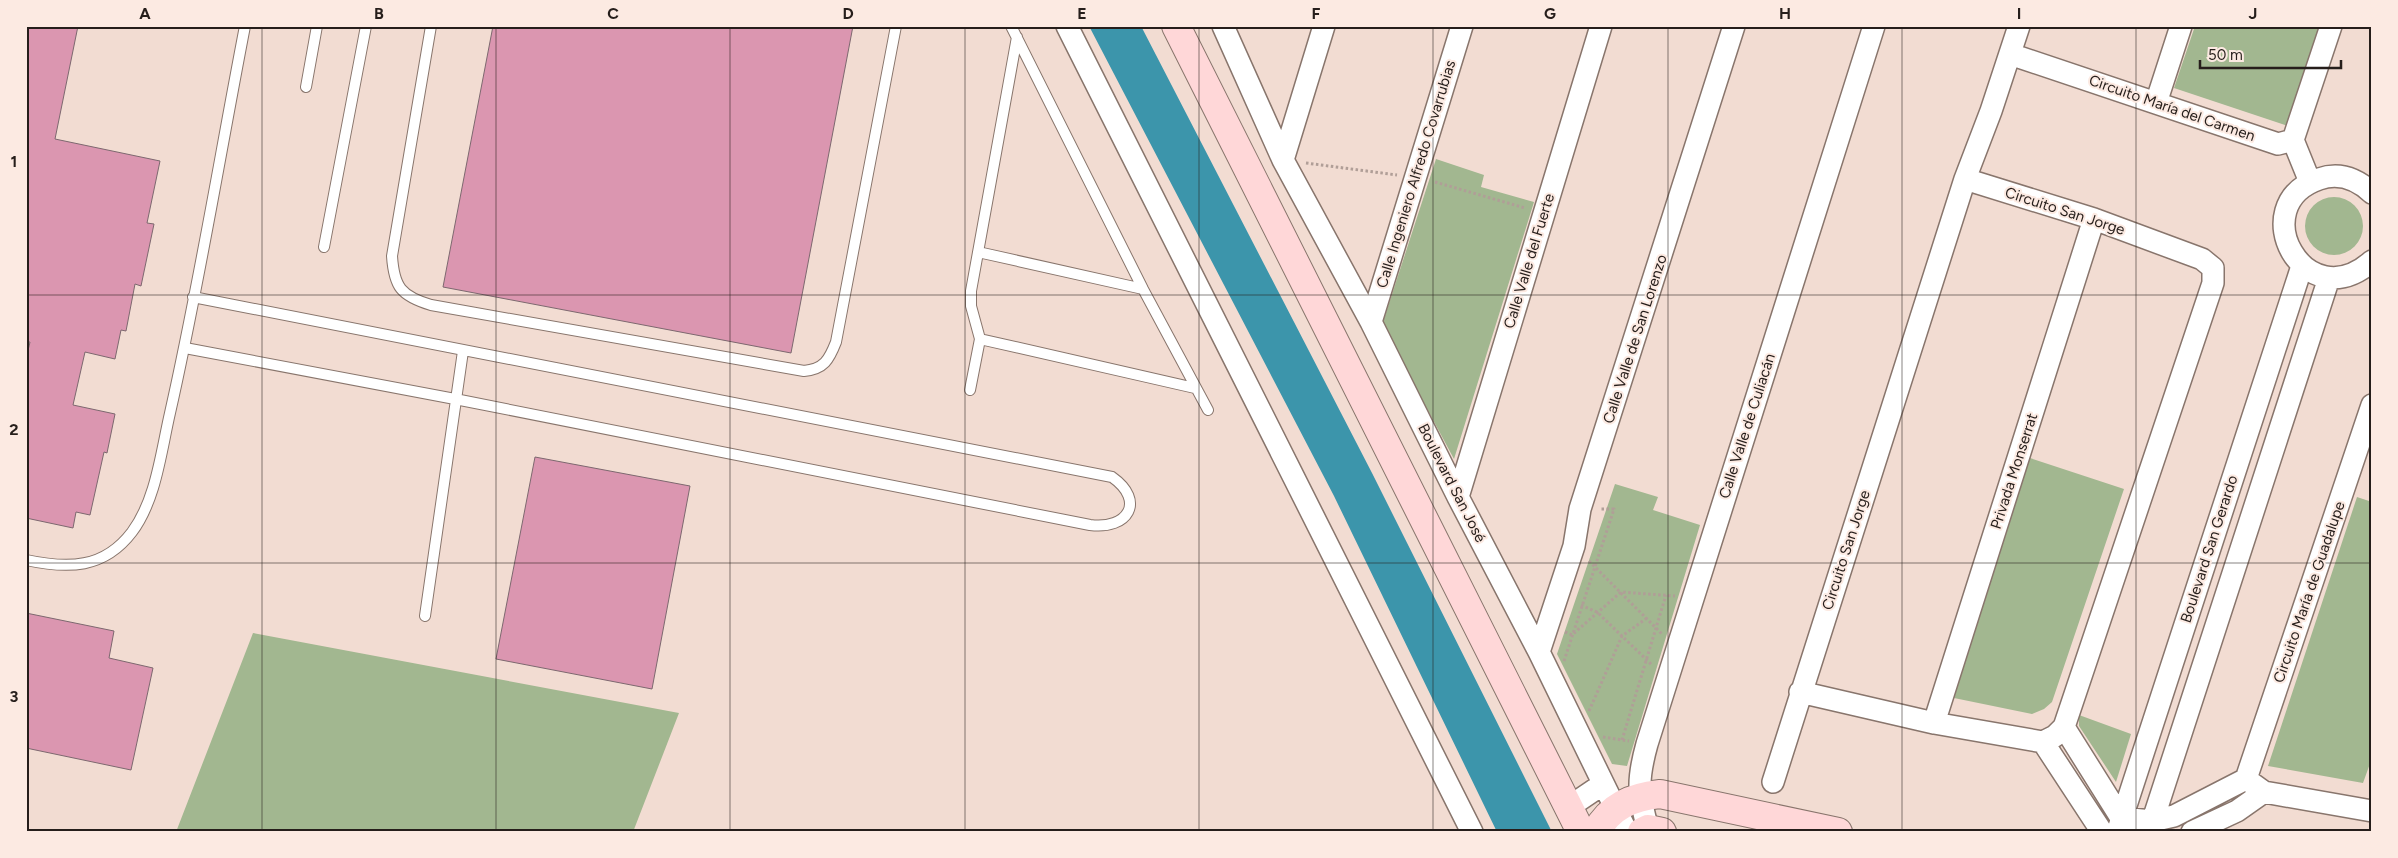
<svg xmlns="http://www.w3.org/2000/svg" width="2398" height="858" font-family="Figtree,sans-serif">
	<rect width="100%" height="100%" fill="#f2dcd2"/>
	<!-- green -->
	<path fill="#a2b790" d="M2195 26H2321L2288 126 2174 88Z
		M1436 159 1484 175 1481 187 1534 202 1454 459 1382 325Z
		M2305 226a29 29 0 1 1 58 0a29 29 0 1 1-58 0Z
		M2030 458 2124 489 2052 702 2044 709 2032 714 1954 698Z
		M1615 484 1658 497 1653 510 1700 525 1627 766 1612 764 1557 654Z
		M2357 497 2372 502V758L2363 783 2268 766Z
		M253 633 679 713 633 832H176Z
		M2079 715 2131 734 2116 782 2079 726Z"/>
	<!-- water -->
	<path fill="#3c95ab" d="M1089 26H1141L1372 473 1552 832H1497L1334 496Z"/>
	<!-- building -->
	<path fill="#db96b0" stroke="#7d686f" d="M26 26H78L55 139 160 161 147 223 154 224 141 286 135 284 126 331 121 330 115 359 85 352 73 405 115 414 107 453 104 452 90 515 76 512 73 528 26 518V359L30 342H26Z
		M493 26H853L791 353 443 287Z
		M535 457 690 486 652 689 496 659Z
		M26 613 114 631 109 658 153 668 131 770 26 748Z"/>
	<g fill="none" stroke-linecap="round" stroke-linejoin="round">
		<!-- lane casing -->
		<g stroke="#88756c" stroke-width="12">
			<path id="lane" d="M431 26 392 256C394 287 401 296 431 305L804 371C824 369 829 360 836 342L896 26
				M1011 26 1143 289 1208 410
				M306 87 317 26
				M324 247 366 26
				M978 252 1143 289
				M980 339 1195 388
				M185 348 455 399 1090 525C1128 530 1146 501 1112 477L193 297
				M970 390 980 339 971 306V291L1017 37
				M26 560C68 569 104 569 132 532 156 500 161 452 170 413 199 285 220 155 245 26
				M425 616 463 351"/>
		</g>
		<!-- street casing -->
		<g stroke="#88756c" stroke-width="24">
			<path id="street" d="M1067 26 1472 832
				M1223 26 1283 160 1371 322 1458 497 1539 652 1627 832
				M2010 54 2278 144 2293 140
				M2156 103 2181 26
				M2293 140 2331 26
				M2293 140 2310 182
				M1283 160 1324 26
				M2372 193C2357 179 2339 172 2319 179 2243 205 2305 320 2372 261
				M1371 322 1462 26
				M1458 497 1601 26
				M1539 652 1574 546 1580 509 1734 26
				M1800 692 1934 723 2043 742 2055 736 2064 727 2213 283V268L2202 259 2094 219 1965 179
				M1934 723 2094 219
				M2064 727 2121 818 2152 821 2174 816 2246 779 2372 405
				M2043 742 2102 832
				M2246 779 2264 792 2372 811
				M1773 782 1965 179 1991 111 2019 26
				M1569 807 1603 784
				M2119 827 2302 266
				M1648 829C1638 793 1637 780 1647 744L1874 26
				M2149 832 2329 278
				M2192 832 2237 811 2264 792"/>
		</g>
		<!-- secondary casing -->
		<g stroke="#88756c" stroke-width="30">
			<path id="secondary" d="M1176 26 1581 832
				M1596 832C1610 806 1632 797 1660 794L1838 832
				M1642 832 1648 829 1662 832"/>
		</g>
		<!-- path -->
		<path stroke="#b09e97" stroke-width="3" stroke-dasharray="2.5 2.5" stroke-linecap="butt" d="M1306 163 1397 175
			M1435 182 1525 208
			M1589 561 1662 634
			M1581 605 1597 612 1652 665
			M1565 632 1572 635 1621 592 1675 596
			M1564 661 1614 509H1600
			M1589 711 1622 636 1647 618
			M1603 737 1629 741
			M1622 740 1666 595"/>
		<!-- lane -->
		<use href="#lane" stroke="#fff" stroke-width="10"/>
		<!-- street -->
		<use href="#street" stroke="#fff" stroke-width="21"/>
		<!-- secondary -->
		<use href="#secondary" stroke="#ffd7d8" stroke-width="28"/>
	</g>
	<!-- grid -->
	<path fill="none" stroke="#261e1b" stroke-width="1" stroke-opacity="0.55" d="M262 26V832M496 26V832M730 26V832M965 26V832M1199 26V832M1433 26V832M1668 26V832M1902 26V832M2136 26V832M26 295H2372M26 563H2372"/>
	<g text-anchor="middle" stroke-width="4" stroke-linejoin="round" paint-order="stroke">
		<!-- street labels -->
		<g font-size="15" fill="#261e1b" stroke="#fceae2">
			<text transform="translate(2172 108) rotate(19)" y="5">Circuito María del Carmen</text>
			<text transform="translate(1416 174) rotate(-73)" y="5">Calle Ingeniero Alfredo Covarrubias</text>
			<text transform="translate(2065 211) rotate(18)" y="5">Circuito San Jorge</text>
			<text transform="translate(1529 261) rotate(-73)" y="5">Calle Valle del Fuerte</text>
			<text transform="translate(1635 339) rotate(-72)" y="5">Calle Valle de San Lorenzo</text>
			<text transform="translate(1747 426) rotate(-72)" y="5">Calle Valle de Culiacán</text>
			<text transform="translate(2014 471) rotate(-72)" y="5">Privada Monserrat</text>
			<text transform="translate(1452 483) rotate(63)" y="5">Boulevard San José</text>
			<text transform="translate(2209 549) rotate(-72)" y="5">Boulevard San Gerardo</text>
			<text transform="translate(1846 550) rotate(-72)" y="5">Circuito San Jorge</text>
			<text transform="translate(2309 592) rotate(-71)" y="5">Circuito María de Guadalupe</text>
		</g>
	</g>
	<!-- border -->
	<rect width="2398" height="858" fill="none" stroke="#fceae2" stroke-width="55"/>
	<!-- scale -->
	<path d="M2200 60v8h141v-8" fill="none" stroke="#261e1b" stroke-width="2.5"/>
	<text x="2208" y="60" font-size="15" fill="#261e1b" stroke="#fceae2" stroke-width="4" paint-order="stroke">50 m</text>
	<rect x="28" y="28" width="2342" height="802" fill="none" stroke="#261e1b" stroke-width="2"/>
	<g font-size="16" text-anchor="middle" font-weight="bold" fill="#261e1b">
		<text x="145" y="19">A</text>
		<text x="379" y="19">B</text>
		<text x="613" y="19">C</text>
		<text x="848" y="19">D</text>
		<text x="1082" y="19">E</text>
		<text x="1316" y="19">F</text>
		<text x="1550" y="19">G</text>
		<text x="1785" y="19">H</text>
		<text x="2019" y="19">I</text>
		<text x="2253" y="19">J</text>
		<text x="14" y="167">1</text>
		<text x="14" y="435">2</text>
		<text x="14" y="702">3</text>
	</g>
</svg>
